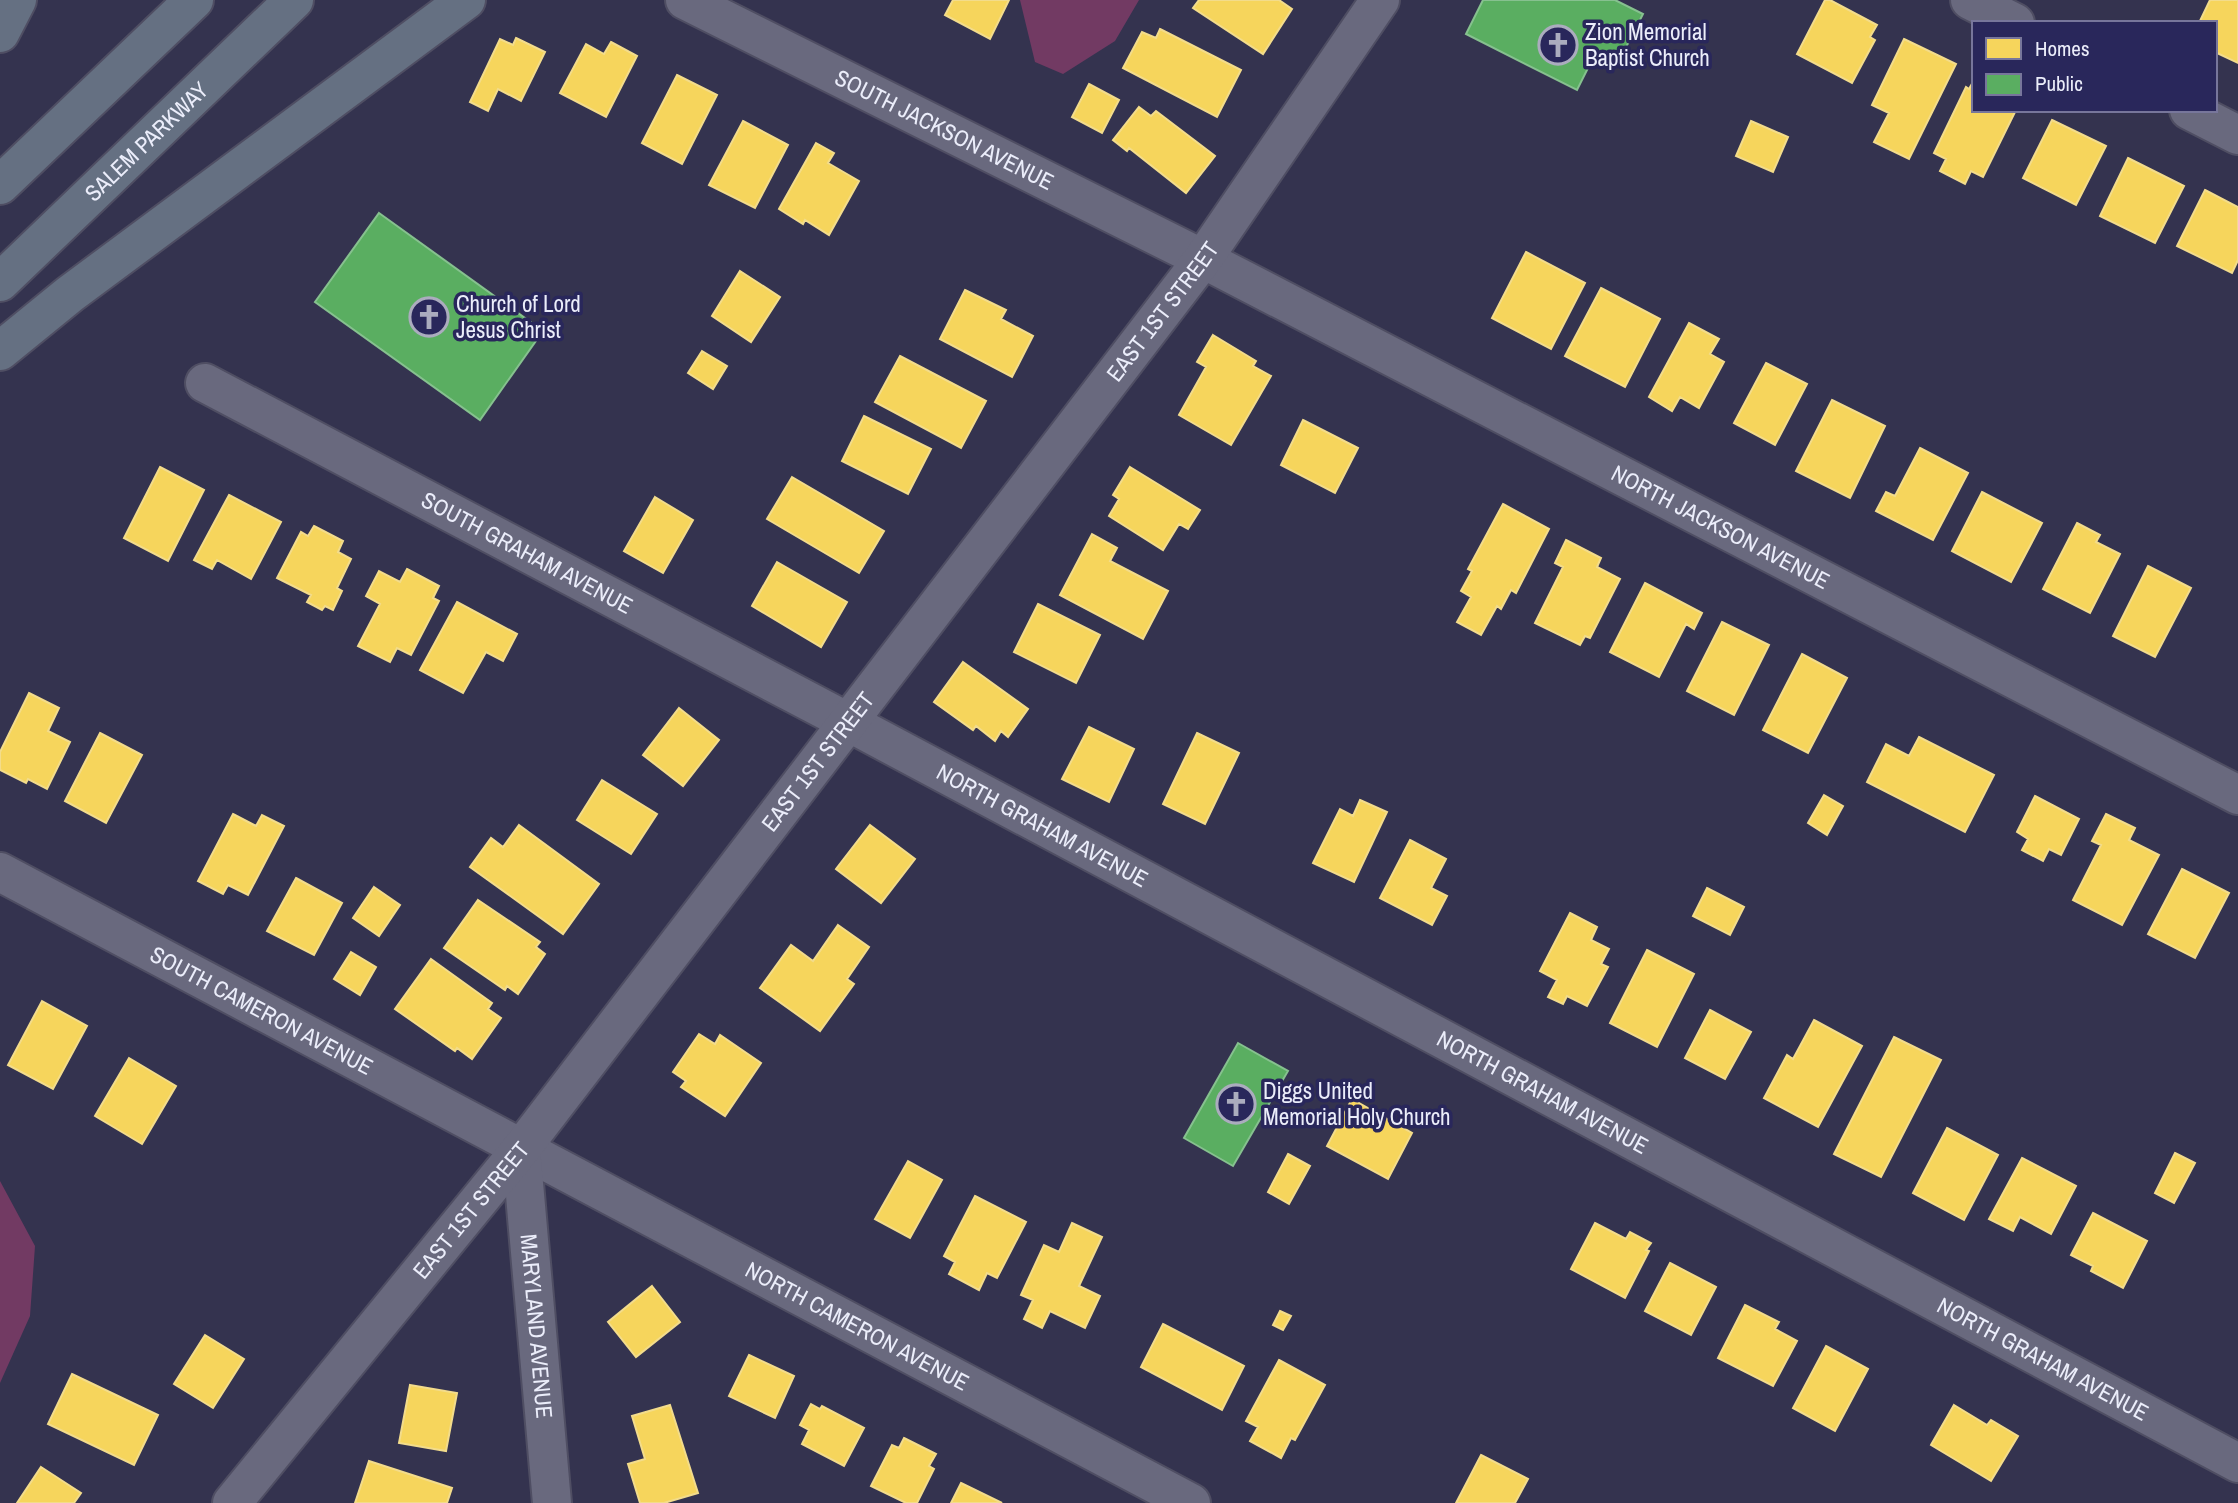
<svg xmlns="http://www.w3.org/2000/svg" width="2238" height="1503" font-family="'Archivo Narrow',sans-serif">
	<rect width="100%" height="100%" fill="#34334f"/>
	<!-- forest -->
	<path fill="#723a63" d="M1020 0H1139L1115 41 1063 74 1035 62Z
		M0 1181 35 1246 30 1316 0 1383Z"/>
	<!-- homes -->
	<path fill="#f6d55c" stroke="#f3dc8b" stroke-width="2" d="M953 0H1009L990 39 945 15Z
		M1199 0H1279L1292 9 1263 54 1193 8Z
		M1825 0H1830L1877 25 1870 37 1875 40 1852 83 1797 54Z
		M2210 0H2238V63L2215 52V23H2199Z
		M1160 29 1241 70 1217 117 1123 68 1142 32 1156 38Z
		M516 38 545 52 521 101 498 89 488 111 470 102 500 39 513 45Z
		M1904 39 1956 64 1909 159 1874 142 1889 113 1872 105Z
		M611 42 637 56 606 117 560 93 586 44 604 54Z
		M677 75 717 95 682 164 642 143Z
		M1974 80V110H2016L1983 177 1971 171 1965 184 1940 171 1946 159 1934 153 1966 87 1969 89Z
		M1089 84 1119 100 1102 133 1072 117Z
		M1139 107 1151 116 1156 111 1215 156 1186 193 1129 148 1127 151 1113 140Z
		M2052 120 2106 146 2076 205 2023 178Z
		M743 121 788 145 755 208 709 185Z
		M1751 121 1788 137 1773 172 1736 156Z
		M816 143 834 153 828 163 859 181 829 235 805 220 803 224 779 209Z
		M2128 158 2184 186 2155 243 2100 216Z
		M2205 190 2238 207V260L2232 273 2177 246Z
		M1526 252 1585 283 1551 349 1492 318Z
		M740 271 780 297 751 342 712 316Z
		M1601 288 1660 319 1625 387 1565 356Z
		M965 290 1006 310 1001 319 1033 336 1012 377 940 339Z
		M1689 323 1719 339 1710 354 1724 362 1699 408 1680 397 1672 411 1649 397Z
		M1213 335 1256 361 1253 366 1271 376 1231 445 1179 415 1206 367 1197 362Z
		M702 351 727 366 713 389 688 373Z
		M900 356 986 401 961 448 875 402Z
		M1766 363 1807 384 1775 445 1734 423Z
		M1832 400 1885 426 1850 498 1796 471Z
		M864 416 931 449 908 494 842 461Z
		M1303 420 1358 448 1335 493 1281 465Z
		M1920 448 1968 473 1933 540 1876 511 1886 492 1895 496Z
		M160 467 204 490 168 561 124 538Z
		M1130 467 1200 510 1188 529 1179 524 1163 550 1109 516 1119 499 1113 495Z
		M792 477 884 531 859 573 767 519Z
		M1982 492 2042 523 2011 582 1952 551Z
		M229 495 281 522 251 579 217 560 212 569 194 560Z
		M655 497 693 520 663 573 624 551Z
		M1503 504 1549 529 1516 593 1511 590 1501 609 1497 606 1481 635 1457 622 1471 597 1461 591 1472 571 1468 569Z
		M2077 523 2100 535 2096 542 2120 554 2090 613 2043 589Z
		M314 526 343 541 338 552 351 559 337 588 342 591 333 610 325 606 322 610 307 602 311 595 277 578 301 532 308 536Z
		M1092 534 1117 548 1110 561 1168 591 1143 639 1060 595Z
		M1566 540 1601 558 1597 567 1620 579 1590 638 1585 636 1580 645 1535 623 1563 567 1555 563Z
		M777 562 847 602 821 647 752 606Z
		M2148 566 2191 588 2155 657 2113 636Z
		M407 569 439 586 433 598 439 601 411 655 397 648 390 662 358 646 380 604 366 596 379 571 400 582Z
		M1645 583 1702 613 1694 629 1686 624 1659 677 1610 652Z
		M457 602 517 634 503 661 486 652 463 693 420 670Z
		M1038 604 1100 635 1076 683 1014 652Z
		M1722 622 1769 645 1734 715 1687 691Z
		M1802 654 1847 678 1808 753 1763 730Z
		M963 662 1028 709 1008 737 1001 731 995 741 976 726 973 730 934 702Z
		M29 693 59 708 48 731 70 742 47 789 28 779 26 783 0 770V752Z
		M679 708 719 740 683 786 643 755Z
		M1089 727 1134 749 1109 802 1062 779Z
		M100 733 142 755 106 823 65 801Z
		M1197 733 1239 753 1205 824 1163 804Z
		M1919 737 1994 775 1965 832 1867 782 1886 744 1909 756Z
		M602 780 657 814 631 854 577 820Z
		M1824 795 1843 806 1827 835 1808 823Z
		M2035 796 2079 819 2061 855 2049 849 2043 861 2022 850 2028 839 2017 832Z
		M1360 800 1387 812 1354 882 1313 863 1340 809 1353 816Z
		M233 814 256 826 262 815 284 826 248 895 228 885 223 894 198 881Z
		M2106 814 2135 828 2129 840 2159 855 2122 925 2073 900 2101 845 2092 841Z
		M519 825 599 884 563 934 470 867 491 838 503 847Z
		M870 825 915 859 881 903 836 869Z
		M1410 840 1446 859 1431 888 1447 896 1432 925 1380 898Z
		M2182 869 2229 893 2195 958 2148 934Z
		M296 878 342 903 314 955 267 931Z
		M374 887 400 905 379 936 353 918Z
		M1707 888 1744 907 1730 935 1693 916Z
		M478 900 540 942 536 947 545 954 518 994 507 986 505 990 444 948Z
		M1570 913 1597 927 1591 940 1609 949 1601 964 1608 967 1587 1006 1567 996 1563 1004 1548 997 1557 980 1540 971Z
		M838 925 869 947 847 979 854 984 820 1031 760 988 791 945 813 961Z
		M1647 950 1694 974 1657 1047 1610 1023Z
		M351 952 376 967 360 995 334 979Z
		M431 959 492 1003 488 1009 501 1018 472 1059 457 1048 455 1051 395 1009Z
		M42 1001 87 1026 53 1089 8 1065Z
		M1710 1010 1751 1032 1725 1079 1685 1058Z
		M1814 1020 1862 1046 1818 1127 1764 1098 1787 1055 1793 1059Z
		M699 1034 715 1044 720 1035 761 1063 725 1116 681 1087 686 1081 673 1072Z
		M1894 1037 1941 1060 1881 1177 1834 1154Z
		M129 1058 176 1086 142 1144 95 1116Z
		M1352 1099 1412 1133 1388 1179 1327 1146Z
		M1947 1128 1998 1155 1964 1220 1913 1193Z
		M2175 1153 2195 1163 2174 1203 2155 1193Z
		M1288 1154 1310 1166 1289 1204 1268 1192Z
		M2022 1158 2076 1186 2051 1234 2020 1217 2013 1231 1989 1219Z
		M908 1161 942 1180 910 1238 875 1219Z
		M975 1196 1026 1222 997 1278 987 1273 979 1290 949 1274 955 1262 944 1256Z
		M2093 1213 2147 1241 2123 1288 2091 1271 2093 1266 2071 1255Z
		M1072 1223 1102 1237 1079 1286 1100 1296 1085 1328 1050 1311 1042 1328 1024 1319 1033 1300 1021 1295 1044 1245 1059 1252Z
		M1595 1223 1626 1239 1630 1232 1651 1243 1646 1250 1649 1251 1625 1298 1571 1269Z
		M1670 1263 1716 1287 1691 1335 1645 1311Z
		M652 1286 680 1322 636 1357 608 1322Z
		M1745 1305 1779 1322 1775 1329 1797 1341 1773 1386 1718 1358Z
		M1280 1311 1291 1316 1283 1330 1273 1325Z
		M1163 1324 1244 1366 1222 1410 1141 1367Z
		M205 1335 244 1359 213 1408 174 1384Z
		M1826 1346 1868 1369 1835 1431 1793 1408Z
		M749 1355 794 1376 775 1418 729 1396Z
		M1279 1360 1325 1385 1295 1440 1291 1438 1281 1458 1250 1441 1258 1427 1246 1421Z
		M72 1374 158 1415 134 1465 48 1424Z
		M410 1385 457 1393 446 1451 399 1443Z
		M811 1404 820 1409 822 1406 864 1428 844 1466 802 1444 809 1430 800 1425Z
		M670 1405 698 1493 664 1503H640L628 1464 645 1459 632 1416Z
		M1954 1405 1987 1425 1991 1420 2018 1436 1991 1481 1931 1445Z
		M904 1438 936 1454 929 1466 934 1469 917 1503H906L871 1486 892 1445 899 1448Z
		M1481 1455 1528 1479 1515 1503H1456Z
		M369 1461 452 1488 447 1503H355Z
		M41 1467 81 1493 74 1503H17Z
		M961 1483 1002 1503H951Z"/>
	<!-- public -->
	<path fill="#5aae61" stroke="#86c18f" stroke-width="2" d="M1483 0H1615L1643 14 1616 67 1594 56 1577 90 1466 34Z
		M379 213 543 331 480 420 315 302Z
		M1238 1043 1288 1071 1233 1166 1184 1138Z"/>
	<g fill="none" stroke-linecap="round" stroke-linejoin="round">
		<!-- minor casing -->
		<g stroke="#4f4e63" stroke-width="42">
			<g id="minor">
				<path id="s1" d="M685 0 1203 259 2238 795"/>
				<path d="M1970 0 2015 23"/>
				<path d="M2189 110 2238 135"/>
				<path id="s2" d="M205 383 848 722 2238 1463"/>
				<path id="s3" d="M0 872 1191 1503"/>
				<path id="s4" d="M521 1149 552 1503"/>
				<path id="s5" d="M232 1503 521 1149 1203 259 1380 0"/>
			</g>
		</g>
		<!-- motorway casing -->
		<g stroke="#4f4e63" stroke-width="42">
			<g id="motorway">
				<path d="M0 33 17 0"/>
				<path d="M0 185 194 0"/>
				<path id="s6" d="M0 282 294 0"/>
				<path d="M0 351 70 294 466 0"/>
			</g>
		</g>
		<!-- minor -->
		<use href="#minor" stroke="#69697e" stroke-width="38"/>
		<!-- motorway -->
		<use href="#motorway" stroke="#657082" stroke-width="38"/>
	</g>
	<!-- icons -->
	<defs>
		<g id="church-ring" transform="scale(2.0125)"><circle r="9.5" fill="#29275b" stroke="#abacbe" stroke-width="1.5"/><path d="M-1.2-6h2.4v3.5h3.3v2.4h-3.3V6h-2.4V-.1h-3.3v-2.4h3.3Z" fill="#abacbe"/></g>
	</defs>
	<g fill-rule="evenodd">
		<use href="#church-ring" x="1558" y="45"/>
		<use href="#church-ring" x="429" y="317"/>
		<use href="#church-ring" x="1236" y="1104"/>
	</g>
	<g text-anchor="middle" stroke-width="7" stroke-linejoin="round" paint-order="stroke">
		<!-- poi labels -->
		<g font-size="23" fill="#ebedfa" stroke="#29275b" text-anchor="start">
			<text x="1585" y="40">Zion Memorial<tspan x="1585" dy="26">Baptist Church</tspan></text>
			<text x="456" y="312">Church of Lord<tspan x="456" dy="26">Jesus Christ</tspan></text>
			<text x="1263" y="1099">Diggs United<tspan x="1263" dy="26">Memorial Holy Church</tspan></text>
		</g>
		<!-- street labels -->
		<g font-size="23" fill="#ebedfa" stroke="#29275b">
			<text dy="8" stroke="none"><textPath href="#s1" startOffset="290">SOUTH JACKSON AVENUE</textPath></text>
			<text dy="8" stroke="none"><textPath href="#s6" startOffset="203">SALEM PARKWAY</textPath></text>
			<text dy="8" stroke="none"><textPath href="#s5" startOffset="1512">EAST 1ST STREET</textPath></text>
			<text dy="8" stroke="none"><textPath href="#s1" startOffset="1162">NORTH JACKSON AVENUE</textPath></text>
			<text dy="8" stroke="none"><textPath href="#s2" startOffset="364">SOUTH GRAHAM AVENUE</textPath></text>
			<text dy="8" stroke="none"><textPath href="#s5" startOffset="945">EAST 1ST STREET</textPath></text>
			<text dy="8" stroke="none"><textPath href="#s2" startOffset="947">NORTH GRAHAM AVENUE</textPath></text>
			<text dy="8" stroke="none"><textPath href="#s3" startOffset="296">SOUTH CAMERON AVENUE</textPath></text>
			<text dy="8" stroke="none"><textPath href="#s2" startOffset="1514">NORTH GRAHAM AVENUE</textPath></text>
			<text dy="8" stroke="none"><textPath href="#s5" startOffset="378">EAST 1ST STREET</textPath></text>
			<text dy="8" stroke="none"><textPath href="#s4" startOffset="178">MARYLAND AVENUE</textPath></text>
			<text dy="8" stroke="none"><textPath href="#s3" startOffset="970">NORTH CAMERON AVENUE</textPath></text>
			<text dy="8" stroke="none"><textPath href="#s2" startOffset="2081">NORTH GRAHAM AVENUE</textPath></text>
		</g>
	</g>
	<!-- legend -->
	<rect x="1972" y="21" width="245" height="91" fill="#29275b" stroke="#77769b" stroke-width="2"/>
	<rect x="1986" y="38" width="35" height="21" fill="#f6d55c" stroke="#77769b" stroke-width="2"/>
	<text x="2035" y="56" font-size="21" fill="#ebedfa">Homes</text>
	<rect x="1986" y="74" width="35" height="21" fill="#5aae61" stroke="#77769b" stroke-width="2"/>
	<text x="2035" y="91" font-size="21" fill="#ebedfa">Public</text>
</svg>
